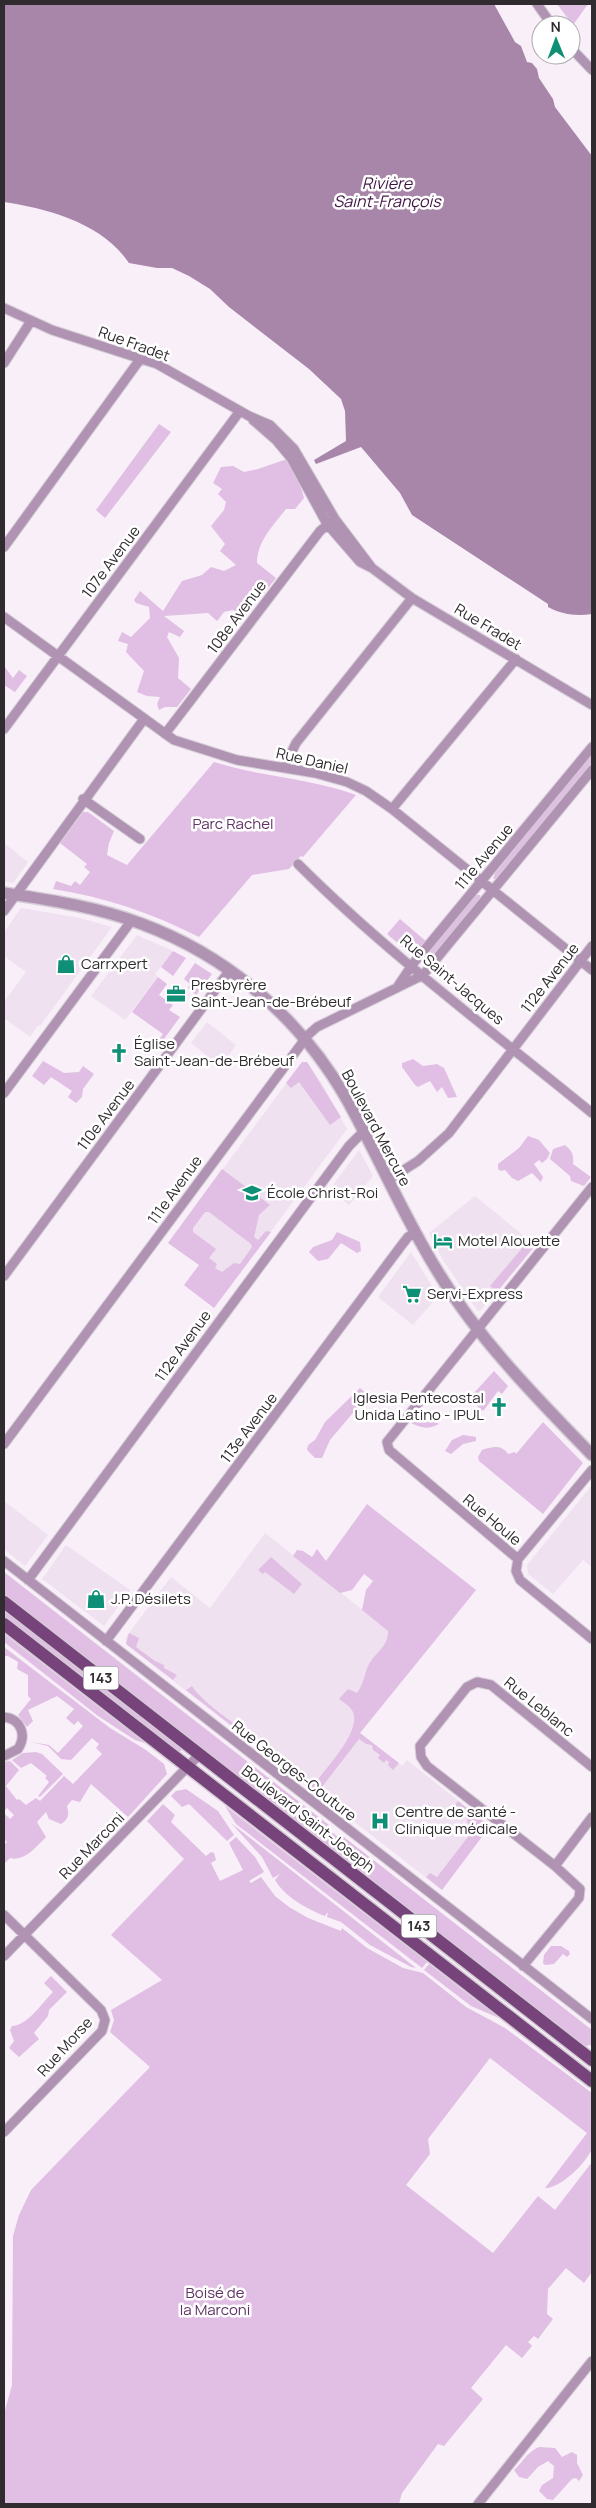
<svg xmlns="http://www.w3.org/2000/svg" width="596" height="2508" font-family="Manrope,sans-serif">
	<rect width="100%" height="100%" fill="#f8eff9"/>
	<!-- built -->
	<path fill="#efe1f0" d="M4 843 28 862 13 883 4 881Z
		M21 908 80 918 112 927 40 1026 38 1025 30 1037 4 1018V1002L26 972 4 956V932Z
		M137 935 173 951 155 974 158 977 125 1020 91 996Z
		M207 1022 236 1045 221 1067 191 1043Z
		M302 1062H307L321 1082 347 1129 214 1308 184 1285 199 1265 168 1243Z
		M359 1150 373 1176 349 1205 344 1201 346 1198 340 1190 333 1185Z
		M475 1196 535 1245 480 1311 477 1310 443 1260 429 1233Z
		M411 1252 438 1296 413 1325 378 1297Z
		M592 1485V1567L583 1560 553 1594 528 1574 527 1565Z
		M4 1501 48 1535 25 1566 4 1549Z
		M265 1533 388 1630 387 1642 360 1733 402 1766 407 1760 490 1826 442 1890 126 1644V1637L171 1577 210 1608Z
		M66 1545 130 1590 104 1626 42 1579Z"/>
	<!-- green -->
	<path fill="#e1bee3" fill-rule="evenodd" d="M557 4H588L573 25Z
		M159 424 171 432 105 518 96 510Z
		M287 459 298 477 304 498 295 509H286C273 526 257 541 257 563L276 578 244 618 233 610 224 612 217 621 208 613 164 616 184 631 180 637 169 632 167 637 179 658 178 678 191 689 177 707H165L159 710 157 704 160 697 147 696 137 692 144 671 126 652 128 644 118 641 122 632 131 637 150 618 149 607 136 603 134 600 140 591 163 611 182 581 202 575 211 567 224 571 236 565 220 551 225 544 211 526 224 510 226 502 218 494 222 489 213 483 221 467 233 466 244 472 258 469Z
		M4 666 13 678 19 670 27 676 15 692 4 685Z
		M592 753V763L498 878 493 879 495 873Z
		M214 762C261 777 310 778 356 795L303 857 301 856 289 869 252 875 199 937C152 913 105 897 53 889L56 881 71 886 75 881 80 885 90 872 84 867 87 864 60 843 83 812H88L114 831 109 843 107 855 127 865Z
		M476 895H480L481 899 439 950 429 958 427 955 430 949Z
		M400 919 427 942 419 951H407L387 934Z
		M173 951 186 958 173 976 161 967Z
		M195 963 212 974 196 995 188 988 190 984 184 979Z
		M158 977 167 984 159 995 173 1005 169 1010 180 1017 161 1043 158 1041 163 1034 132 1012Z
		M413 1059 423 1066 437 1064 444 1068 457 1097 448 1098 442 1087 437 1092 430 1081 418 1087 415 1085 402 1067V1063Z
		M43 1061 64 1073 79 1072 83 1066 94 1074 83 1089 82 1097 76 1103 68 1097 72 1091 51 1077 44 1085 32 1076Z
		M302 1062H307L341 1117 330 1125 299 1082 291 1088 286 1083Z
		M528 1136 539 1140 550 1153 547 1159 542 1163 539 1160 534 1164 543 1177 541 1182 532 1173 518 1181 512 1178 505 1170 501 1171 498 1169V1164L519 1148Z
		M565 1145C572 1151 574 1155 573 1164L591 1177 584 1186 571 1181 570 1176 550 1159 553 1149Z
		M222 1169 270 1205 259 1215 254 1237 258 1240 266 1231 271 1232 214 1308 184 1285 199 1265 168 1243ZM205 1212H209L251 1244 252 1247 240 1264 234 1263 222 1272 215 1268 217 1264 209 1258 216 1249 193 1232V1228Z
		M337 1232 360 1242 361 1251 357 1253 341 1243 328 1259 318 1261 309 1252 313 1247 332 1240Z
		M529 1240 535 1245 534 1247 497 1292 490 1286Z
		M494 1371 508 1386 502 1394 498 1391 484 1410 479 1411 473 1394Z
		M360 1388 368 1395 330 1440 322 1458H315L307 1450 308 1445 315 1440 325 1422Z
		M421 1411 424 1412 439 1424C427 1430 423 1428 411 1423Z
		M543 1422 583 1463 543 1514 479 1461 478 1457 482 1450C492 1447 501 1444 508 1454L515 1452 516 1454Z
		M463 1435 476 1437V1441L463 1444 451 1454 445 1451 452 1440Z
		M367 1504 476 1590 360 1733 399 1763 393 1770 388 1765 389 1762 386 1760 384 1763 378 1758 380 1755 373 1750 372 1745 366 1744 359 1739 322 1787 327 1791 323 1797 282 1765 286 1761 308 1781 316 1782C327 1766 361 1732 353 1712 350 1706 343 1702 339 1699L348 1689 357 1693C364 1684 364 1674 369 1664 376 1652 388 1647 388 1631L362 1610 366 1590 373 1581 364 1574 352 1590 340 1593 293 1556 297 1550 303 1551 312 1557 317 1549 326 1561Z
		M271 1557 302 1584 294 1594 265 1572 263 1574 258 1570Z
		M4 1572 329 1825V1830L338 1837 340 1834 592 2030V2045L584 2046 4 1596Z
		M4 1610 181 1748V1751L177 1752 4 1617Z
		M129 1633 139 1638 136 1647 155 1661 164 1665V1668L177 1675 173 1680 126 1644Z
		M4 1634 145 1743 135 1740 98 1716 4 1642Z
		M4 1647 110 1728 146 1750 164 1764 167 1774 128 1817 91 1784 80 1802 72 1800 67 1806C69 1815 69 1819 61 1824L49 1819 46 1812 37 1822 46 1837C36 1847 24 1862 10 1858L5 1863 4 1872V1845L7 1842 4 1839V1813L10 1819 14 1815 7 1808 4 1811V1762L10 1761 19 1770 6 1786 17 1800 19 1799 26 1805 36 1798 40 1801 64 1776 73 1784 102 1754 96 1748 99 1744 92 1738 71 1760 61 1759 48 1746 31 1742 49 1745 58 1753 83 1726 78 1721 74 1725 66 1718 74 1709 57 1696 28 1710 33 1721 27 1727 18 1715 31 1699 28 1696V1675L17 1669 18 1662 8 1656H4Z
		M192 1686C202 1703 247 1733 268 1746L265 1752 186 1690Z
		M36 1752 42 1754 63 1774 40 1797 38 1796 49 1782 45 1778 47 1776 31 1763 21 1768 12 1760 23 1753Z
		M186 1789 218 1811 234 1835 227 1841 189 1804 182 1807 171 1796 176 1791Z
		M458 1801 490 1826 442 1890 426 1877 430 1873 437 1877 474 1829 468 1824 466 1816H458L451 1811Z
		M163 1804 175 1815 171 1822 206 1856 211 1852 214 1853 216 1860 211 1863 220 1881 243 1870 229 1843 236 1837 255 1857 264 1872 249 1881 251 1883 261 1877 275 1896 289 1907 308 1918 341 1931 342 1928 367 1948 403 1968 423 1973 466 2007 505 2028 592 2093C592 2104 595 2142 592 2149 586 2163 560 2189 545 2188L587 2133 490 2058 428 2139 430 2154 406 2185 493 2253 538 2196 555 2210 592 2162V2272L584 2283 566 2268 548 2289 547 2314 553 2319 538 2339 534 2336 528 2342 532 2346 522 2358 506 2345 471 2388 483 2399 444 2446 438 2444 402 2493 399 2504H4V2414L12 2385 13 2236 19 2215 31 2190 150 2067 110 2032 114 2020 111 2010 162 1980 111 1935 184 1859 147 1821Z
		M225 1806 427 1962 422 1968 236 1824Z
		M231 1823 416 1968 411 1967 370 1945 341 1922 327 1917 328 1912 325 1916C307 1909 285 1897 275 1880L280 1874 273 1878 262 1857Z
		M551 1946H561L569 1951 570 1954 567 1957 563 1954 554 1964 545 1965 543 1963 544 1955Z
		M429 1964 499 2018 471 2006 424 1970Z
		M51 1976 67 1992 49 2010 48 2016 34 2033 39 2039 19 2057 9 2048 14 2041 10 2030 12 2026C27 2026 43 2002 53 1992L44 1983Z
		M539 2447 555 2448 562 2457 572 2452 577 2455V2463L583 2475 579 2481 576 2478 572 2479 553 2500 547 2499 539 2491 542 2485 553 2478 554 2466 548 2461 538 2467 527 2479 519 2477 514 2470C525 2460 525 2454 539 2447Z"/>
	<!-- water -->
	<path fill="#a886aa" d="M4 4H494L515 42 521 46 527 62 532 63 537 69 539 78 553 99 555 107 592 156V614C576 616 563 615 548 607V604L412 515 400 493 361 447 316 464 314 460 346 441 345 411 341 399 309 369 229 307 210 289 189 276 172 268H157L129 263C102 223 49 209 4 202Z"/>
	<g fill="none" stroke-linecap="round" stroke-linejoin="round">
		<!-- minor casing -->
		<g stroke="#d4ccd5" stroke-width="11">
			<path id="minor" d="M537 4 552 25
				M571 48 592 70
				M4 308 52 330 157 364 249 416 270 425 294 449 335 519 372 568
				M4 363 31 321
				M253 420 276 440 291 458 327 524 360 562 372 568 412 598 592 705
				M4 547 141 358
				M4 617 174 740 237 760 315 773 347 782 366 791 392 809 592 970
				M4 729 240 411
				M165 734 320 531 331 522
				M284 768 296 743 412 598
				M83 799 140 839
				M392 809 516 659
				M298 864C388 954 493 1032 592 1113
				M4 911 144 719
				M398 986 412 965 592 747
				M4 1093 132 920
				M388 1180 418 1161 449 1133 592 946
				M4 1276 230 970
				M4 1444 308 1035 317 1027 423 975 592 770
				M592 1470 518 1559 516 1571 520 1580 592 1639
				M518 1559 389 1450 387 1442 592 1187
				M4 1561 592 2019
				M28 1580 349 1146 364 1131
				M106 1641 401 1246 408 1237 415 1233
				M4 1717C21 1719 27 1735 18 1749L4 1756
				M555 1866 592 1817
				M4 1915 101 2010 105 2020 102 2031 4 2132
				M4 1956 199 1755
				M523 1966 579 1898 580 1889 555 1866 427 1766 421 1757 420 1746 467 1687 477 1682 491 1685 592 1767
				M478 2504 592 2361"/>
		</g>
		<!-- tertiary casing -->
		<g stroke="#d4ccd5" stroke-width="14">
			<path id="tertiary" d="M4 893C50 900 97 907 142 924 228 956 300 1018 346 1098 378 1155 403 1216 438 1272 480 1341 536 1397 592 1455"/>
		</g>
		<!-- primary casing -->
		<g stroke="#d4ccd5" stroke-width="15">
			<path id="primary" d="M4 1602 592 2060
				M4 1624 592 2081"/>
		</g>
		<!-- minor -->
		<use href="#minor" stroke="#b093b3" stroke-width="9"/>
		<!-- tertiary -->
		<use href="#tertiary" stroke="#b093b3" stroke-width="11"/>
		<!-- primary -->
		<use href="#primary" stroke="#77437b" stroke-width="12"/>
	</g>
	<!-- icons -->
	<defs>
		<g id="shop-bare" transform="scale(1.5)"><path d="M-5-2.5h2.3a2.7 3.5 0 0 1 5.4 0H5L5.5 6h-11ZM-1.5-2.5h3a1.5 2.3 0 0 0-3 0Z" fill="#0e8f76" stroke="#fff" stroke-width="2.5" paint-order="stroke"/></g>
		<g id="office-bare" transform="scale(1.5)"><path d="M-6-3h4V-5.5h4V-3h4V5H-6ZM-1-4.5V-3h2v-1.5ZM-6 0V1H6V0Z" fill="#0e8f76" stroke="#fff" stroke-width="2.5" paint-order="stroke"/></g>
		<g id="church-bare" transform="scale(1.5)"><path d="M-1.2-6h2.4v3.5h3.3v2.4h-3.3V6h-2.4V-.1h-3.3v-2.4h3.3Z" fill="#0e8f76" stroke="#fff" stroke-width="2.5" paint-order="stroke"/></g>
		<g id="school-bare" transform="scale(1.5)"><path d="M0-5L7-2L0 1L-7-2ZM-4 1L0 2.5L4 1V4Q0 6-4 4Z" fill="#0e8f76" stroke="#fff" stroke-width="2.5" paint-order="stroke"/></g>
		<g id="hotel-bare" transform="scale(1.5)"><path d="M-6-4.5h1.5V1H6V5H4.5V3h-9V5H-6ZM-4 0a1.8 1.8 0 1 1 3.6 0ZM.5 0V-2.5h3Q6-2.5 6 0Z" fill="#0e8f76" stroke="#fff" stroke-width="2.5" paint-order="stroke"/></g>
		<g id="supermarket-bare" transform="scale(1.5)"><path d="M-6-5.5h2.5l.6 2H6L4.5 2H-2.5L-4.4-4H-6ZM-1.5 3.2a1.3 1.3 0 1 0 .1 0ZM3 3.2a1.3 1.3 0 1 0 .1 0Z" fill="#0e8f76" stroke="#fff" stroke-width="2.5" paint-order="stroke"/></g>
		<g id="hospital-bare" transform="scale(1.5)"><path d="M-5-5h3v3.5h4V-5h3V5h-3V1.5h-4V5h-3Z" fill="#0e8f76" stroke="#fff" stroke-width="2.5" paint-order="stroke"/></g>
	</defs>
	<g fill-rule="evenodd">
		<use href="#shop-bare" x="66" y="964"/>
		<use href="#office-bare" x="176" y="994"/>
		<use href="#church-bare" x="119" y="1053"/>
		<use href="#school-bare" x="252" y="1193"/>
		<use href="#hotel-bare" x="443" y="1241"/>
		<use href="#supermarket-bare" x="412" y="1294"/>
		<use href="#church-bare" x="499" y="1407"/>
		<use href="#shop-bare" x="96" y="1599"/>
		<use href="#hospital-bare" x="380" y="1821"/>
	</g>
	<g text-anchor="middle" stroke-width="5" stroke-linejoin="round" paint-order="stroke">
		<!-- shield labels -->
		<g fill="#fff" stroke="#6d6b6d" stroke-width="1">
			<rect x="83.5" y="1666.5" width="35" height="23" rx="4"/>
			<rect x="401.5" y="1914.5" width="35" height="23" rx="4"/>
		</g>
		<g font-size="14" font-weight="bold" fill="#2f2b2f">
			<text x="101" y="1683">143</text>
			<text x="419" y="1931">143</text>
		</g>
		<!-- street labels -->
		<g font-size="15" fill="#2f2b2f" stroke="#fff">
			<text transform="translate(134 344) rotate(20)" y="5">Rue Fradet</text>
			<text transform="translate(111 562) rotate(-53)" y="5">107e Avenue</text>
			<text transform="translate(237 617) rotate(-53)" y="5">108e Avenue</text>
			<text transform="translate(488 627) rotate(31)" y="5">Rue Fradet</text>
			<text transform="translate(312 761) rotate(13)" y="5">Rue Daniel</text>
			<text transform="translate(484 857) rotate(-50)" y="5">111e Avenue</text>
			<text transform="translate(550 978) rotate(-52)" y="5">112e Avenue</text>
			<text transform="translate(452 980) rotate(40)" y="5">Rue Saint-Jacques</text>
			<text transform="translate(106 1115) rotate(-53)" y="5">110e Avenue</text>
			<text transform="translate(376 1128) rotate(62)" y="5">Boulevard Mercure</text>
			<text transform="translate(175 1190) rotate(-54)" y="5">111e Avenue</text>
			<text transform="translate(183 1346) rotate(-54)" y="5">112e Avenue</text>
			<text transform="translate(249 1428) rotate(-53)" y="5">113e Avenue</text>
			<text transform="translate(492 1520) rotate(40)" y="5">Rue Houle</text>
			<text transform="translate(539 1707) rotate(39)" y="5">Rue Leblanc</text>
			<text transform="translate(294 1771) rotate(38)" y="5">Rue Georges-Couture</text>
			<text transform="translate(308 1819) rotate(38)" y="5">Boulevard Saint-Joseph</text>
			<text transform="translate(92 1846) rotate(-46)" y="5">Rue Marconi</text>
			<text transform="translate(65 2047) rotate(-48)" y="5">Rue Morse</text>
		</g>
		<!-- park labels -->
		<g font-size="15" fill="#5f3363" stroke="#fff">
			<text x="233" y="829">Parc Rachel</text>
			<text x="215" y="2298">Boisé de<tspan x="215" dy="17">la Marconi</tspan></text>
		</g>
		<!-- poi labels -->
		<g font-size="15" fill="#2f2b2f" stroke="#fff" text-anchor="start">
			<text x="81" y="969">Carrxpert</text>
			<text x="191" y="990">Presbyrère<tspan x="191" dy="17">Saint-Jean-de-Brébeuf</tspan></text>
			<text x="134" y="1049">Église<tspan x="134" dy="17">Saint-Jean-de-Brébeuf</tspan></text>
			<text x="267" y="1198">École Christ-Roi</text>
			<text x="458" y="1246">Motel Alouette</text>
			<text x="427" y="1299">Servi-Express</text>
			<text x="484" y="1403" text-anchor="end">Iglesia Pentecostal<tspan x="484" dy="17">Unida Latino - IPUL</tspan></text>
			<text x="111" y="1604">J.P. Désilets</text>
			<text x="395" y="1817">Centre de santé -<tspan x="395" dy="17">Clinique médicale</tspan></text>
		</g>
		<!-- water labels -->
		<g font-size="16" font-style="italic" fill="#3f1444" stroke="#fff">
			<text x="387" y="189">Rivière<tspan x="387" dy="18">Saint-François</tspan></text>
		</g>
	</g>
	<!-- border -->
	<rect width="596" height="2508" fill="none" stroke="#2f2b2f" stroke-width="10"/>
	<!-- north arrow -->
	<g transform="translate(556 40) rotate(359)"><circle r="24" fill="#ffffff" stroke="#acaaac"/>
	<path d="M0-4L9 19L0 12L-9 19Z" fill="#0e8f76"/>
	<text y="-8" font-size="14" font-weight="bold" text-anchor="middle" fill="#2f2b2f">N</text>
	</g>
</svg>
